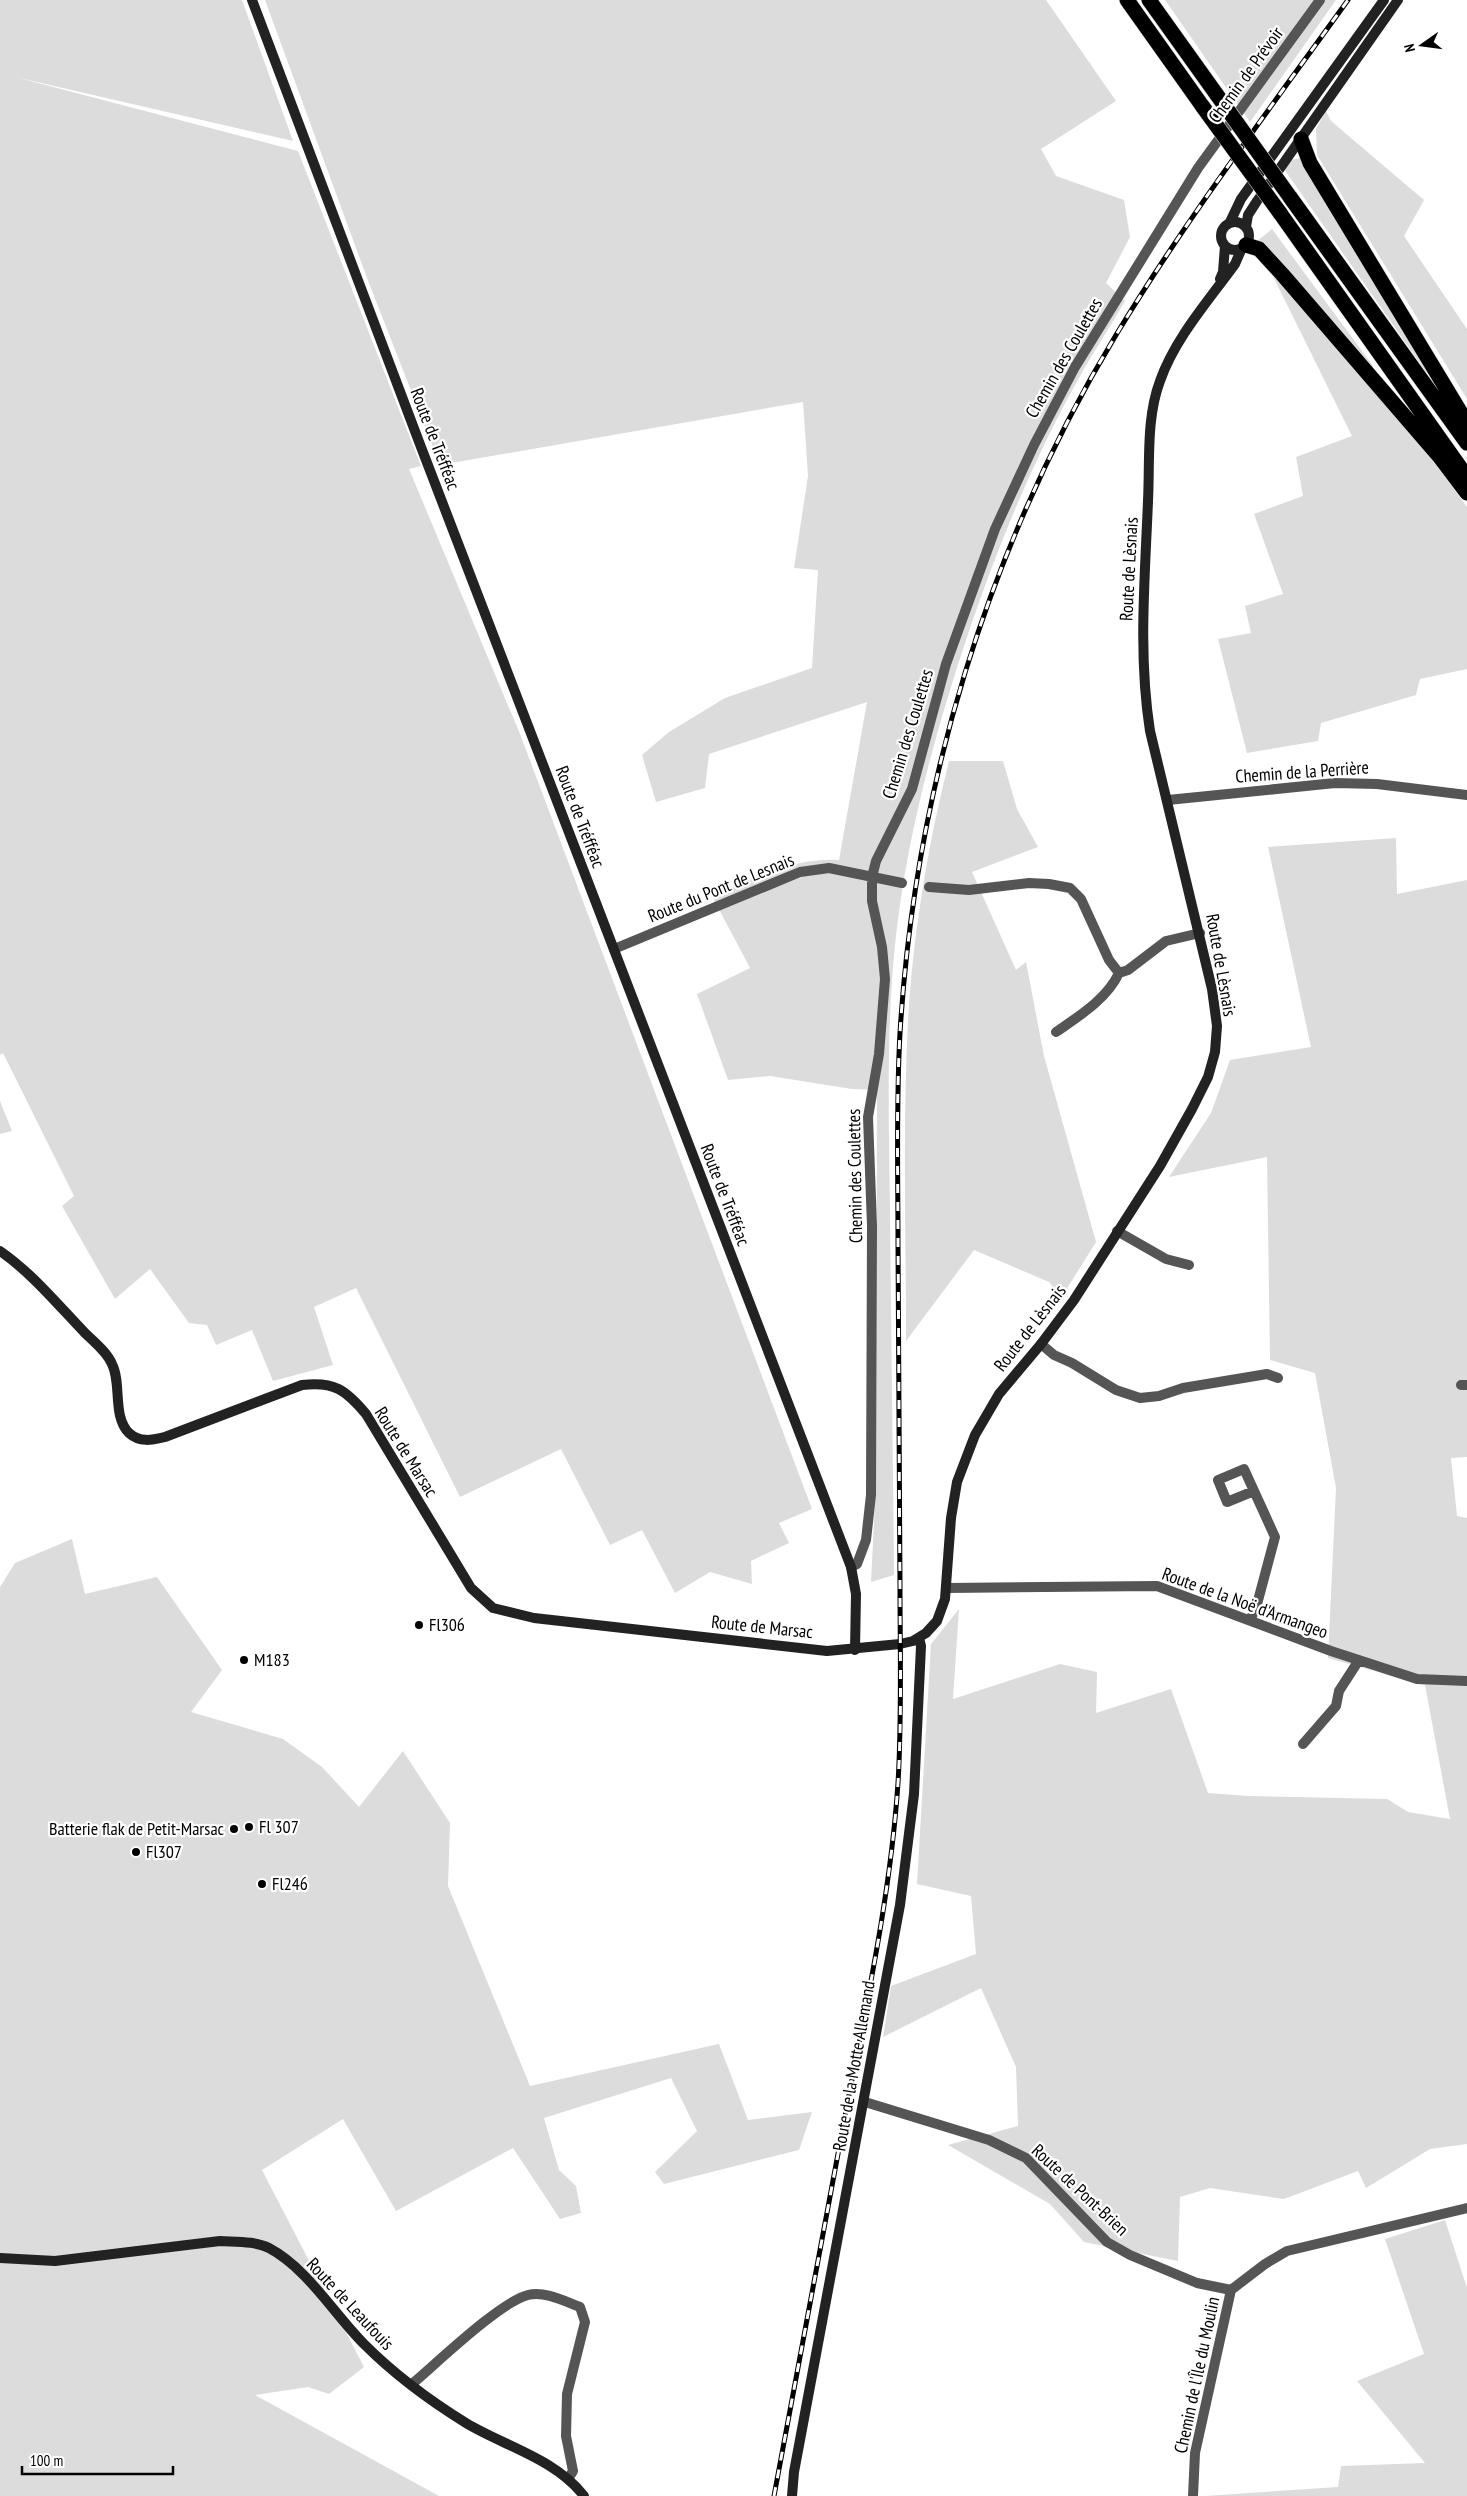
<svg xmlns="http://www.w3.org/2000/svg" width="1467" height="2496" font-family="'PT Sans Narrow',sans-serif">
	<rect width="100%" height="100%" fill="#fff"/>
	<!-- green -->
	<path fill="#dcdcdc" d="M0 0H242L293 141 15 77 298 151 421 466 409 469 520 734 812 1509 779 1523 789 1543 751 1561 752 1584 710 1572 675 1593 642 1530 610 1545 561 1449 460 1497 356 1288 314 1307 333 1365 273 1381 252 1330 216 1345 207 1325 189 1323 150 1269 115 1299 62 1206 74 1196 3 1053 0 1055Z
		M265 0H1046L1116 101 1041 149 1056 176 1124 200 1130 237 1106 283 1125 301C1112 324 1097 346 1084 369 1027 469 985 577 951 687 925 771 904 857 895 945 886 1033 889 1123 890 1211 891 1332 893 1454 894 1575L871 1582 876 1483 877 1090 852 1089 770 1076 728 1080 697 994 750 968 713 898C751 877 794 858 839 860L867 702 709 754 705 788 656 802 642 755 669 732 725 698 812 668 818 570 794 568 808 476 803 402 440 465 367 278Z
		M1165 0H1336L1250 122Z
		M1326 111 1331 121 1424 200 1404 236 1467 329V399L1317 155 1316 129Z
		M1300 158 1429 369 1426 372 1284 169 1291 160Z
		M1272 229 1371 363 1401 422 1444 475 1467 507V669L1420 679 1416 695 1321 723 1318 741 1247 753 1218 639 1251 633 1245 606 1283 594 1254 514 1303 496 1296 457 1352 436 1256 242Z
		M949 761H1003L1017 809 1038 847 972 872 1016 970 1026 962 1044 1056 1096 1242 1061 1298 1049 1282 974 1250 906 1341C906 1229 902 1116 909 1004 915 922 929 840 949 761Z
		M1396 838 1397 894 1467 880V1457L1451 1458 1457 1516 1467 1518V2144L1430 2149 1366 2188 1358 2171 1284 2199 1210 2188 1180 2197 1178 2261 1084 2242 1050 2204 948 2145 1018 2126 1016 2067 981 1988 883 2037 891 1986 976 1954 971 1896 917 1884 931 1644 959 1609 953 1699 1060 1664 1097 1672 1096 1713 1171 1689 1208 1793 1248 1796 1387 1799 1408 1812 1450 1819 1425 1685 1328 1658 1336 1488 1315 1373 1270 1360 1267 1157 1169 1177 1211 1113 1230 1060 1311 1047 1268 847Z
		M0 1101 12 1131 0 1134Z
		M72 1539 85 1594 157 1577 222 1670 191 1712 283 1739 322 1767 359 1807 403 1751 450 1823 448 1886 530 2086 719 2044 748 2120 812 2112 799 2150 664 2184 655 2172 697 2131 671 2078 544 2118 559 2170 576 2186 581 2213 560 2219 513 2148 396 2211 343 2119 262 2170 364 2367 329 2394 308 2387 255 2395 439 2496H0V1587L15 1563Z
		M1445 2220 1467 2288V2496H1204L1338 2487 1341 2466 1425 2463 1357 2381 1424 2354 1385 2239Z"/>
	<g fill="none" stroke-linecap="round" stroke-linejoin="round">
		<!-- highway casing -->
		<g stroke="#dbdbdb" stroke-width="16">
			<path id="highway" d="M1127 0 1203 107
				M1149 0 1217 95
				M1301 139 1310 163 1467 423
				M1290 197 1467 443
				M1280 213 1467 477
				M1246 245 1259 249 1282 274 1439 456 1467 493"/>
		</g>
		<!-- street -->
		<path stroke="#555" stroke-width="10" d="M1168 800 1335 783 1377 784 1467 795
			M929 887 969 890 1029 883 1049 884 1070 888 1081 899 1109 960 1119 973 1128 970 1166 941 1200 933
			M614 949 800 872 829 868 902 883
			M1056 1032C1079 1016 1107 999 1119 973
			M1117 1231 1166 1259 1189 1265
			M1041 1344 1054 1355 1072 1363 1116 1390 1140 1398 1159 1396 1183 1388 1267 1374 1278 1378
			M1461 1385H1467
			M851 1567 857 1564 866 1540 871 1495 872 1226 868 1117 879 1054 885 979 882 947 872 901V877L876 861 912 789 946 664 995 529 1034 445 1075 367 1198 168 1320 0
			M947 1588 1157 1586 1331 1651 1417 1679 1467 1681
			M1250 1620 1256 1608 1275 1537 1244 1469 1218 1480 1227 1502 1254 1491
			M1303 1744 1336 1706 1339 1691 1359 1660
			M865 2102 989 2140 1026 2158 1107 2242 1130 2255 1197 2283 1231 2290 1265 2264 1287 2251 1467 2208
			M412 2384C437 2363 500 2302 528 2295 545 2291 564 2301 580 2307L585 2322 567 2394 566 2436 573 2471 568 2479
			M1193 2496 1195 2453 1231 2290"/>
		<!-- secondary -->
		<path stroke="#222" stroke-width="10" d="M252 0 421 447 851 1567 856 1594 855 1650
			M1230 222 1241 199 1384 0
			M1221 236a14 14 0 1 1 28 0a14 14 0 1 1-28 0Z
			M1246 227 1248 215 1257 201 1398 0
			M1220 279 1223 272 1225 246
			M0 1251C32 1273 58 1305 85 1333 94 1342 107 1352 112 1364 122 1384 112 1416 129 1433 140 1443 152 1440 165 1437L302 1385C334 1381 346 1390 366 1414L471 1588 493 1608 534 1618 827 1651 900 1644 913 1641 926 1633 937 1621 945 1599 951 1518 957 1482 975 1435 999 1394 1041 1344 1074 1300 1160 1166 1192 1109 1208 1077 1215 1052 1217 1026 1212 989 1150 731C1138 654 1145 578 1148 501 1150 462 1146 418 1160 381 1175 338 1209 300 1235 264L1242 248
			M0 2258 55 2261 220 2241C236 2242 255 2241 269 2248 307 2268 334 2314 364 2344 393 2373 432 2402 466 2423 504 2446 556 2459 584 2496
			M792 2496 794 2472 900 1905 914 1794 921 1646 919 1638"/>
		<!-- highway -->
		<use href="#highway" stroke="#000" stroke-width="15"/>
		<!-- rail casing -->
		<g stroke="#000" stroke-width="5">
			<path id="rail" d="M774 2496C799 2362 824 2229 849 2095 869 1992 891 1888 898 1783 902 1717 900 1651 900 1586 899 1471 899 1357 898 1243 898 1173 896 1103 900 1033 915 786 988 547 1116 335 1186 219 1269 110 1348 0"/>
		</g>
		<!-- rail -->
		<use href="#rail" stroke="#fff" stroke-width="3" stroke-dasharray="9" stroke-linecap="butt"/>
		<!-- highway-bridge casing -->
		<g stroke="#dbdbdb" stroke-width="16" stroke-linecap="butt">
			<path id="highway-bridge" d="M1217 95 1290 197
				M1203 107 1280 213"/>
		</g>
		<!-- highway-bridge -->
		<use href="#highway-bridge" stroke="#000" stroke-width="15"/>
	</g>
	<!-- markers -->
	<g fill="#000" stroke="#fff" stroke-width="2">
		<circle cx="419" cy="1625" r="5"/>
		<circle cx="244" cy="1660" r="5"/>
		<circle cx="249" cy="1827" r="5"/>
		<circle cx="234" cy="1829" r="5"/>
		<circle cx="136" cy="1852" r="5"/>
		<circle cx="262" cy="1884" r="5"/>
	</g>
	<g text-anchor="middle" stroke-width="4.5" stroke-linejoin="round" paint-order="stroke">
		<!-- street labels -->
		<g font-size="18" fill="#000" stroke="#fff">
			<text transform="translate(1246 75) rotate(-54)" y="6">Chemin de Prévoir</text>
			<text transform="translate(1064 358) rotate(-60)" y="6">Chemin des Coulettes</text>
			<text transform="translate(435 439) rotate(69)" y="6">Route de Tréfféac</text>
			<text transform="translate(1129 569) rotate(-87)" y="6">Route de Lèsnais</text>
			<text transform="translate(908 734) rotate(-73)" y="6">Chemin des Coulettes</text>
			<text transform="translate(1302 772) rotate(-4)" y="6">Chemin de la Perrière</text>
			<text transform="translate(580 817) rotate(69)" y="6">Route de Tréfféac</text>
			<text transform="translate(721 888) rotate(-22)" y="6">Route du Pont de Lesnais</text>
			<text transform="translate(1221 965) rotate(80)" y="6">Route de Lèsnais</text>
			<text transform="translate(855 1176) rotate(-91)" y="6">Chemin des Coulettes</text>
			<text transform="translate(725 1195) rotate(69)" y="6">Route de Tréfféac</text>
			<text transform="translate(1030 1328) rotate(-52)" y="6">Route de Lèsnais</text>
			<text transform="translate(406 1452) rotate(58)" y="6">Route de Marsac</text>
			<text transform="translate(1245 1603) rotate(20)" y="6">Route de la Noë d'Armangeo</text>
			<text transform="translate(762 1627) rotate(6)" y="6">Route de Marsac</text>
			<text transform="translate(854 2066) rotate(-80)" y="6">Route de la Motte Allemand</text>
			<text transform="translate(1080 2190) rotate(43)" y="6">Route de Pont-Brien</text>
			<text transform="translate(350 2304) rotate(47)" y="6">Route de Leaufouis</text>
			<text transform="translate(1197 2375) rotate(-78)" y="6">Chemin de l'Île du Moulin</text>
		</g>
		<!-- poi labels -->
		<g font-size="18" fill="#000" stroke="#fff" text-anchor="start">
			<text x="429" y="1631">Fl306</text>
			<text x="254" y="1666">M183</text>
			<text x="259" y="1833">Fl 307</text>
			<text x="224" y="1835" text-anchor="end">Batterie flak de Petit-Marsac</text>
			<text x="146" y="1858">Fl307</text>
			<text x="272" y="1890">Fl246</text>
		</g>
	</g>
	<!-- north arrow -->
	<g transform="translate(1422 45) rotate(256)" stroke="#ffffff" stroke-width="4" paint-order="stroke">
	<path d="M0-4L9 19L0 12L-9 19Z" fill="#000000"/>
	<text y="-8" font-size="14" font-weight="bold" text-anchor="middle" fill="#000000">N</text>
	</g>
	<!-- scale -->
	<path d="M22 2466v8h151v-8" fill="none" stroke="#000000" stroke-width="2.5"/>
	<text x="30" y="2466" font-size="15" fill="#000000" stroke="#ffffff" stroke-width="4" paint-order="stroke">100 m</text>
</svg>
